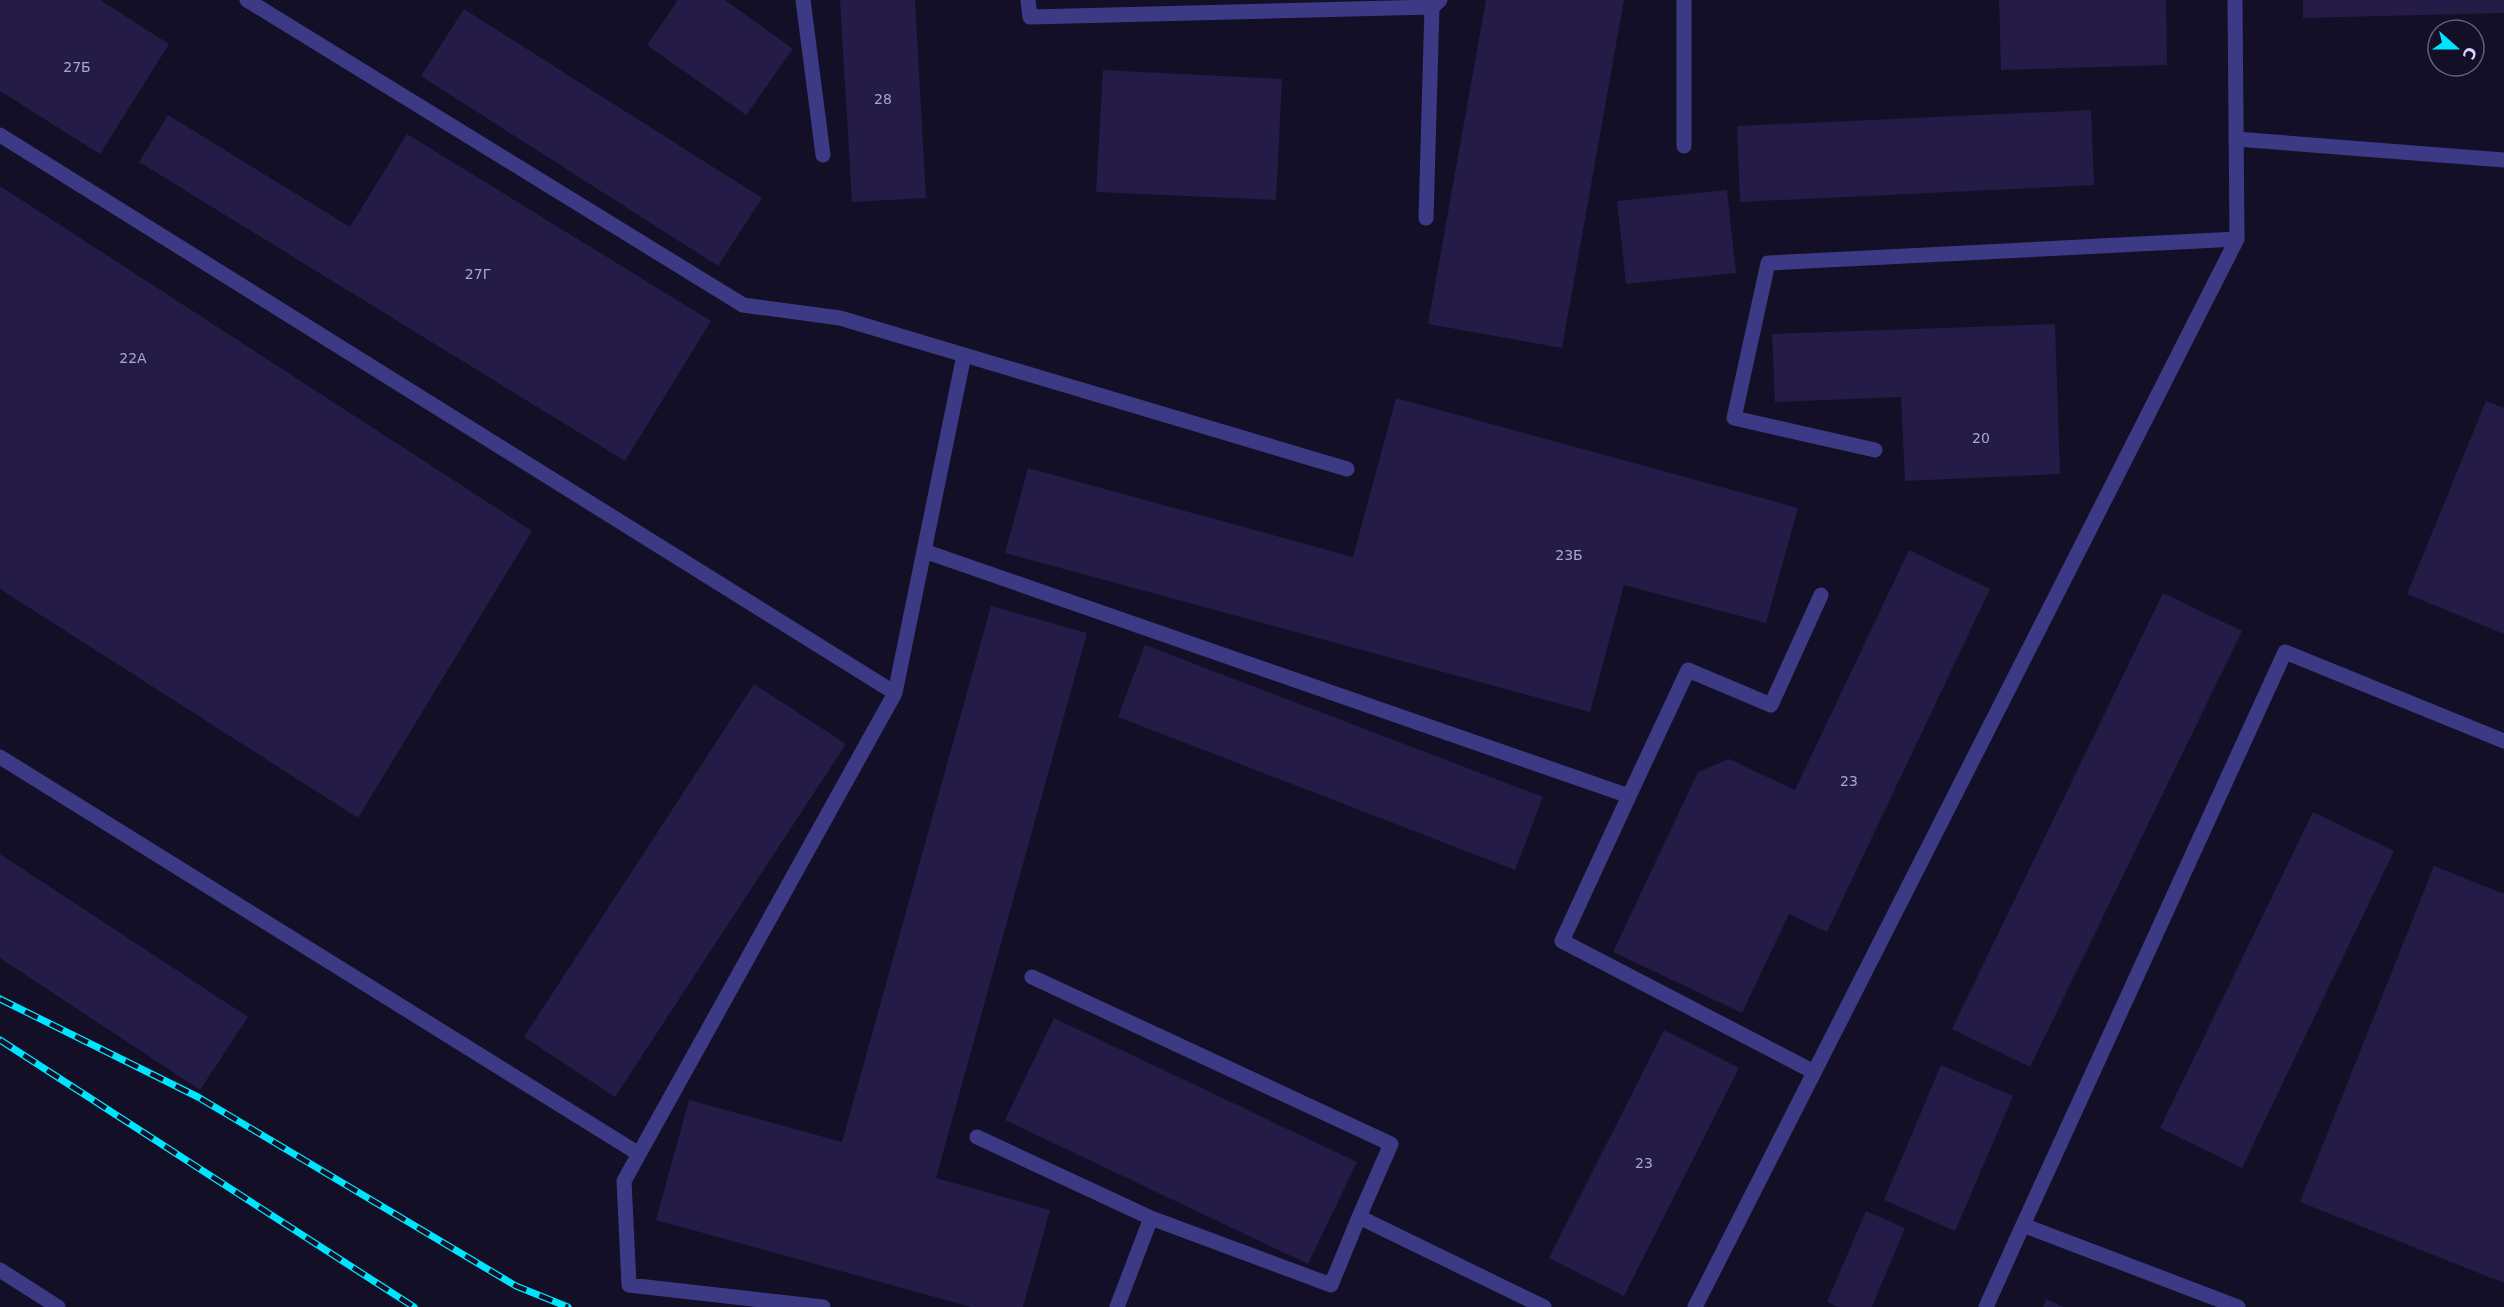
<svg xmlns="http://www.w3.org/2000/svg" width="2504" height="1307" font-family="'DejaVu Sans',sans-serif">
	<rect width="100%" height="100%" fill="#130f26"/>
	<!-- building -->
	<path fill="#241b47" d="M0 0H100L169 44 100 154 0 91Z
		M678 0H725L793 49 746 115 647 45Z
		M840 0H915L926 198 852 202Z
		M1486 0H1624L1562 348 1428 324Z
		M1999 0H2166L2167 65 2001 70Z
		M2303 0H2504V13L2303 18Z
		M464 9 762 198 718 266 421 76Z
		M1103 70 1282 79 1276 200 1096 192Z
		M2091 110 2094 185 1740 202 1737 126Z
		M168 115 350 227 407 134 711 321 625 461 139 162Z
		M0 186 532 531 358 818 0 589Z
		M1727 190 1736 273 1626 284 1617 201Z
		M2055 324 2060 474 1905 481 1901 397 1775 402 1772 334Z
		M1396 398 1798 508 1766 623 1624 585 1590 712 1005 553 1028 468 1353 557Z
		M2486 401 2504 408V634L2407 594Z
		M1909 550 1990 589 1827 932 1789 914 1742 1013 1613 952 1698 772 1729 759 1795 790Z
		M2163 593 2242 631 2030 1067 1952 1029Z
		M991 606 1087 633 936 1178 1050 1210 1023 1307H971L656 1220 689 1100 842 1142Z
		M1145 645 1543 797 1515 870 1118 717Z
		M754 684 846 744 615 1097 524 1037Z
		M2313 812 2394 851 2242 1168 2160 1128Z
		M0 854 248 1017 200 1090 0 958Z
		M2434 866 2504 894V1283L2300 1202Z
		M1054 1018 1357 1162 1308 1264 1005 1120Z
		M1664 1030 1739 1068 1624 1296 1549 1258Z
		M1941 1065 2013 1096 1955 1231 1884 1200Z
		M1866 1211 1905 1228 1872 1307H1838L1827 1302Z
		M2046 1299 2064 1307H2043Z"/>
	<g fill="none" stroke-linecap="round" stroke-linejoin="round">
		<!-- service -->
		<path stroke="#3d3a85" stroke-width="15" d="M247 0 743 305 840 318 1347 469
			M803 0 823 155
			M1028 0 1030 17 1432 7 1440 0
			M1684 0V146
			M0 135 895 693
			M2236 139 2504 160
			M1426 218 1432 7
			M1875 450 1734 418 1768 263 2237 239
			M924 551 1629 796 1688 670 1771 705 1821 595
			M0 757 639 1154
			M1629 796 1562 941 1814 1072
			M1032 977 1391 1144 1359 1217 1544 1307
			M977 1137 1151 1218
			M0 1270 58 1307
			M823 1307 629 1285 624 1181 895 693 964 355
			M1117 1307 1151 1218 1331 1285 1359 1217
			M1986 1307 2023 1225
			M2238 1307 2023 1225 2285 652 2504 741"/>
		<!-- minor -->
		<path stroke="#3d3a85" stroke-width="15" d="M1695 1307 2237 239 2235 0"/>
		<!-- rail casing -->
		<g stroke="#00e5ff" stroke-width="7">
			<path id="rail" d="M0 999 198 1097 516 1286 568 1307
				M0 1040 414 1307"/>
		</g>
		<!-- rail -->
		<use href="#rail" stroke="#130f26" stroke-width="4.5" stroke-dasharray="14" stroke-linecap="butt"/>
	</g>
	<g text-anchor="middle" stroke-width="4.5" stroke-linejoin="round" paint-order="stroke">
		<!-- number labels -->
		<g font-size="14" fill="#aca6d1">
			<text x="77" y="72">27Б</text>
			<text x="883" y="104">28</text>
			<text x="478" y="279">27Г</text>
			<text x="133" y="363">22А</text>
			<text x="1981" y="443">20</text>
			<text x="1569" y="560">23Б</text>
			<text x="1849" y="786">23</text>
			<text x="1644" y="1168">23</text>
		</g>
	</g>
	<!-- north arrow -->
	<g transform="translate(2456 48) rotate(111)"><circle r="28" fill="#130f26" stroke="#625e7d" stroke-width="1.5"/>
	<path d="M0-4.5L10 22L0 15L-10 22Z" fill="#00e5ff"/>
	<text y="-9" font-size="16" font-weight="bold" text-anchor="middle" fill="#d9d4ff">С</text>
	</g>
</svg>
